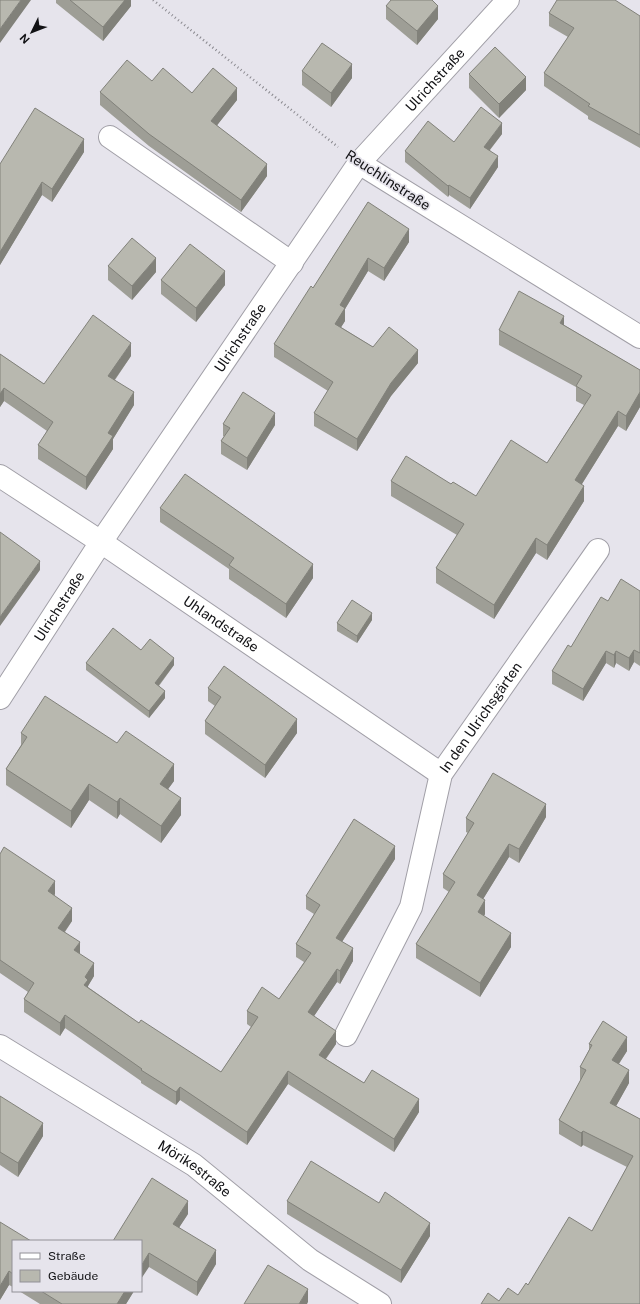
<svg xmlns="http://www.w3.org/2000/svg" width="640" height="1304" font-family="'Public Sans',sans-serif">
	<rect width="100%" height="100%" fill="#e6e4ec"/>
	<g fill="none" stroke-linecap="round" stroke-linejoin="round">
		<!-- minor casing -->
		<g stroke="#a19fa7" stroke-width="24">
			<g id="minor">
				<path d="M110 137 292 263"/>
				<path d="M359 163 640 337"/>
				<path id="s1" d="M0 476 101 542 441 774"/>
				<path id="s2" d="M0 698 101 542 359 163 508 0"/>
				<path id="s3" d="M346 1035 411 907 441 774 598 550"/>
				<path id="s4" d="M0 1046 194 1165 310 1260 380 1304"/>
			</g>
		</g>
		<!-- path -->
		<path stroke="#8a898f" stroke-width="2.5" stroke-dasharray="1 3" stroke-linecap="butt" d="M153 0 338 147"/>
		<!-- minor -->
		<use href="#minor" stroke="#fff" stroke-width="22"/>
	</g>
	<!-- wall -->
	<path fill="#9e9e96" d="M56 0H131V6L103 41 56 3Z
		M386 6 438 19 417 45 386 19Z
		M549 13 640 16V148L588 119V116L544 86V73L568 37 549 26Z
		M302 71 352 78 331 107 302 85Z
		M469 74 526 90 499 118 469 88Z
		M152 81 192 93 237 100 217 125 267 176 241 212 149 146 100 105V92Z
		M502 134 490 150 498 167 470 209 449 195 448 197 405 162V151L454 142Z
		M84 152 52 202 42 195 0 265V164Z
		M368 202 409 242 384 281 368 271 345 309V321L341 327 373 347 418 363 391 396 357 451 314 426V413L328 391 274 357V344L313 288Z
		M108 266 156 272 132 300 108 280Z
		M161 280 225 285 196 322 161 294Z
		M564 325 640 370V407L626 431 618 426 582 484 584 501 547 560 536 553 494 619 436 583V568L457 535 391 496V481L451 484 476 496 547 463 584 405 576 401V387L499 345V330Z
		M0 354 44 384 131 356 115 380 134 405 113 439V449L86 490 38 459V445L47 431 4 401 0 407Z
		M223 424 275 425 247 470 221 454V441L224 436H223Z
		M160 508 313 578 286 618 229 579V569L160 522Z
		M640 591V666L634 662 629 671 616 663 614 668 606 663 583 701 552 684V671L608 601Z
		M372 620 357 643 337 631V623Z
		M141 650 174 665 159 686 165 698 149 718 86 670V663Z
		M208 688 297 733 265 778 205 734V721L215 706 208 701Z
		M21 733 174 781 168 789 181 815 161 843 120 814 117 819 89 800 71 828 6 785V769L21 745Z
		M546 817 519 863 509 857 483 899 485 914 484 916 511 947 480 997 416 958V944L449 892 443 888V874L468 833 466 832V818Z
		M0 854 55 894 54 896 72 921 65 932 94 976 88 986V987L139 1023 221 1072 251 1027 247 1024V1011L279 999 304 962 296 957V944L314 914 306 909V896L395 859 342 942 353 961 340 984 337 982 314 1016 336 1044 326 1059 364 1083 419 1112 394 1152 288 1084 247 1145 180 1100 176 1105 141 1083V1081L65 1028 60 1036 24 1012V999L28 992 0 973Z
		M589 1044 627 1051 619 1064 629 1083 616 1106 640 1119V1304L499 1301 518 1295 528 1285 592 1231 627 1167 583 1145 581 1147 559 1134V1120L580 1081V1067L589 1050Z
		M0 1096 43 1136 18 1177 0 1165Z
		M287 1201 430 1236 401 1283 287 1214Z
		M188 1214 179 1227 216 1264 197 1296 149 1267 141 1241Z
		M13 1241V1287L9 1285 0 1300Z
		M19 1291H134L126 1304H40Z"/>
	<!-- shaded-wall -->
	<path fill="#81817a" d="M21 0H31L0 43V29Z
		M125 0H131V6L103 41V27Z
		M438 6V19L417 45V31Z
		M352 64V78L331 107V93Z
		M526 77V90L499 118V104Z
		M237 88V100L211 133V121Z
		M502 123V134L484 157V147Z
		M84 139V152L52 202V189Z
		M498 156V167L470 209V198Z
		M267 164V176L241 212V200Z
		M42 182V195L0 265V252Z
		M449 185V195L448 197V186Z
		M409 229V242L384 281V268Z
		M156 258V272L132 300V286Z
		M368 258V271L345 309V321L335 337V324L340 305Z
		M225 271V285L196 322V308Z
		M564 316V331L560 323Z
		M131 343V356L108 389V376Z
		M418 350V363L391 396 357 451V439L391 383Z
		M4 388V401L0 407V394Z
		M134 392V405L113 439V449L86 490V477L108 433Z
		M640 392V407L626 431V416Z
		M618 411V426L575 495V480Z
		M275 413V425L247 470V458Z
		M584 486V501L547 560V545Z
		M536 538V553L494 619V605Z
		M40 561V570L0 626V617Z
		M313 564V578L286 618V604Z
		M372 613V620L357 643V636Z
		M634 650V662L629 671V658Z
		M606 651V663L583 701V689Z
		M616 651V663L614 668V655Z
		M174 658V665L155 690V683Z
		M165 691V698L149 718V711Z
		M297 719V733L265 778V765Z
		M174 764V781L160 800V784Z
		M89 784V800L71 828V811Z
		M120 798V814L117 819V802Z
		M181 798V815L161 843V826Z
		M546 804V817L519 863V849Z
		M509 844V857L477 909V895Z
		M395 846V859L336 951V938Z
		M55 881V894L48 904V891Z
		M485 900V914L478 926V912Z
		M72 908V921L58 941V928Z
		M511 933V947L480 997V983Z
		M80 942V954L74 950Z
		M353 948V961L340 984V971Z
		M94 963V976L88 986V993L84 998 85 977Z
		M337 969V982L308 1025V1012Z
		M65 1015V1028L60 1036V1023Z
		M336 1031V1044L319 1068V1055Z
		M627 1037V1051L612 1074V1060Z
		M629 1070V1083L610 1117V1103Z
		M288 1071V1084L247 1145V1132Z
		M180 1087V1100L176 1105V1092Z
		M419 1099V1112L394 1152V1139Z
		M43 1123V1136L18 1177V1163Z
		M583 1131V1145L581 1147V1133Z
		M188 1201V1214L173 1237V1224Z
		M430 1223V1236L401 1283V1270Z
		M216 1250V1264L197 1296V1282Z
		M149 1253V1267L141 1279V1266Z
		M9 1271V1285L0 1300V1286Z
		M308 1289V1302L307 1304H299Z
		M125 1291H134L126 1304H117Z"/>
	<!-- building -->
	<path fill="#b8b8af" stroke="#81817a" d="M0 0H21L0 29Z
		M70 0H125L103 27Z
		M391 0H432L438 6 417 31 386 6Z
		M557 0H615L640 16V135L588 106 590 104 544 73 574 28 549 13Z
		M322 43 352 64 331 93 302 71Z
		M495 47 526 77 499 104 469 74Z
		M127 60 152 81 163 68 192 93 213 68 237 88 211 121 267 164 241 200 149 134 100 92Z
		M481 107 502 123 484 147 498 156 470 198 449 185 448 186 405 151 428 121 454 142Z
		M35 108 84 139 52 189 42 182 0 252V164Z
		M368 202 409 229 384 268 368 258 340 305 345 308 335 324 373 347 389 327 418 350 391 383 357 439 314 413 333 382 274 344 311 286 313 288Z
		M132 238 156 258 132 286 108 266Z
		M190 244 225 271 196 308 161 280Z
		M519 291 564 316 560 323 640 370V392L626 416 618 411 575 480 584 486 547 545 536 538 494 605 436 568 464 524 391 481 406 456 451 484 453 482 476 496 511 440 547 463 591 395 576 386 582 376 499 330Z
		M93 315 131 343 108 376 134 392 108 433 113 436 86 477 38 445 53 422 4 388 0 394V354L44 384Z
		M243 392 275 413 247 458 221 441 230 428 223 424Z
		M185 474 313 564 286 604 229 565 234 558 160 508Z
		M0 532 40 561 0 617Z
		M621 579 640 591V653L634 650 629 658 616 651 614 655 606 651 583 689 552 671 568 645 571 647 601 597 608 601Z
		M352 600 372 613 357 636 337 623Z
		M113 628 141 650 150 639 174 658 155 683 165 691 149 711 86 663Z
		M224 666 297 719 265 765 205 721 221 697 208 688Z
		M45 696 117 743 126 731 174 764 160 784 181 798 161 826 120 798 117 802 89 784 71 811 6 769 27 737 21 733Z
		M493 773 546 804 519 849 509 844 477 895 485 900 478 912 511 933 480 983 416 944 455 882 443 874 474 823 466 818Z
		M354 819 395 846 336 938 353 948 340 971 337 969 308 1012 336 1031 319 1055 364 1083 372 1070 419 1099 394 1139 288 1071 247 1132 180 1087 176 1092 141 1070 142 1069 65 1015 60 1023 24 999 34 983 0 960V854L4 847 55 881 48 891 72 908 58 928 80 942 74 950 94 963 85 977 88 980 84 985 139 1023 141 1020 221 1072 258 1017 247 1011 262 987 279 999 311 953 296 944 320 905 306 896Z
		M603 1021 627 1037 612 1060 629 1070 610 1103 640 1119V1304H481L488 1293 499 1301 508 1288 518 1295 526 1283 528 1285 569 1217 592 1231 633 1156 583 1131 581 1133 559 1120 586 1070 580 1067 592 1045 589 1044Z
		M0 1096 43 1123 18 1163 0 1152Z
		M311 1161 379 1203 385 1192 430 1223 401 1270 287 1201Z
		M152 1178 188 1201 173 1224 216 1250 197 1282 149 1253 141 1266V1241H113Z
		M0 1222 31 1241H13V1274L9 1271 0 1286Z
		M268 1265 308 1289 299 1304H244Z
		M41 1291H125L117 1304H62Z"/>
	<g text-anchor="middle" stroke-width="3.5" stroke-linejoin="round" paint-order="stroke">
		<!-- street labels -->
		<g font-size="14" fill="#121215" stroke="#e6e4ec">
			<text dy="5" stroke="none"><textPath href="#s2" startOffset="757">Ulrichstraße</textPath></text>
			<text transform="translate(388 180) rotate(33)" y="5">Reuchlinstraße</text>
			<text dy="5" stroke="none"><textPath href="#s2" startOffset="433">Ulrichstraße</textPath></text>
			<text dy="5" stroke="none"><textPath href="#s2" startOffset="109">Ulrichstraße</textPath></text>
			<text dy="5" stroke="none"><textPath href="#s1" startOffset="266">Uhlandstraße</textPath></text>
			<text dy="5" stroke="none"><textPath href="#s3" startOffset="349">In den Ulrichsgärten</textPath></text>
			<text dy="5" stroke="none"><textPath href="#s4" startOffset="230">Mörikestraße</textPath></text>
		</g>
	</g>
	<!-- legend -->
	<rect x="12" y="1240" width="130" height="52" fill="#e6e4ec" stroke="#919096"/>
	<rect x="20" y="1253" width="20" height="6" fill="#ffffff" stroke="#919096"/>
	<text x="48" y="1260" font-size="12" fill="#121215">Straße</text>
	<rect x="20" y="1270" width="20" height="12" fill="#b8b8af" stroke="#919096"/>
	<text x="48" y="1280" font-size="12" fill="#121215">Gebäude</text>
	<!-- north arrow -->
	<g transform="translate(32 32) rotate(227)" stroke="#e6e4ec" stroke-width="3" paint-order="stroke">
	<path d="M0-3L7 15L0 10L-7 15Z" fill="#121215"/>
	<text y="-6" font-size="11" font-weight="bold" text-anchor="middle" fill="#121215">N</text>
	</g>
</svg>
